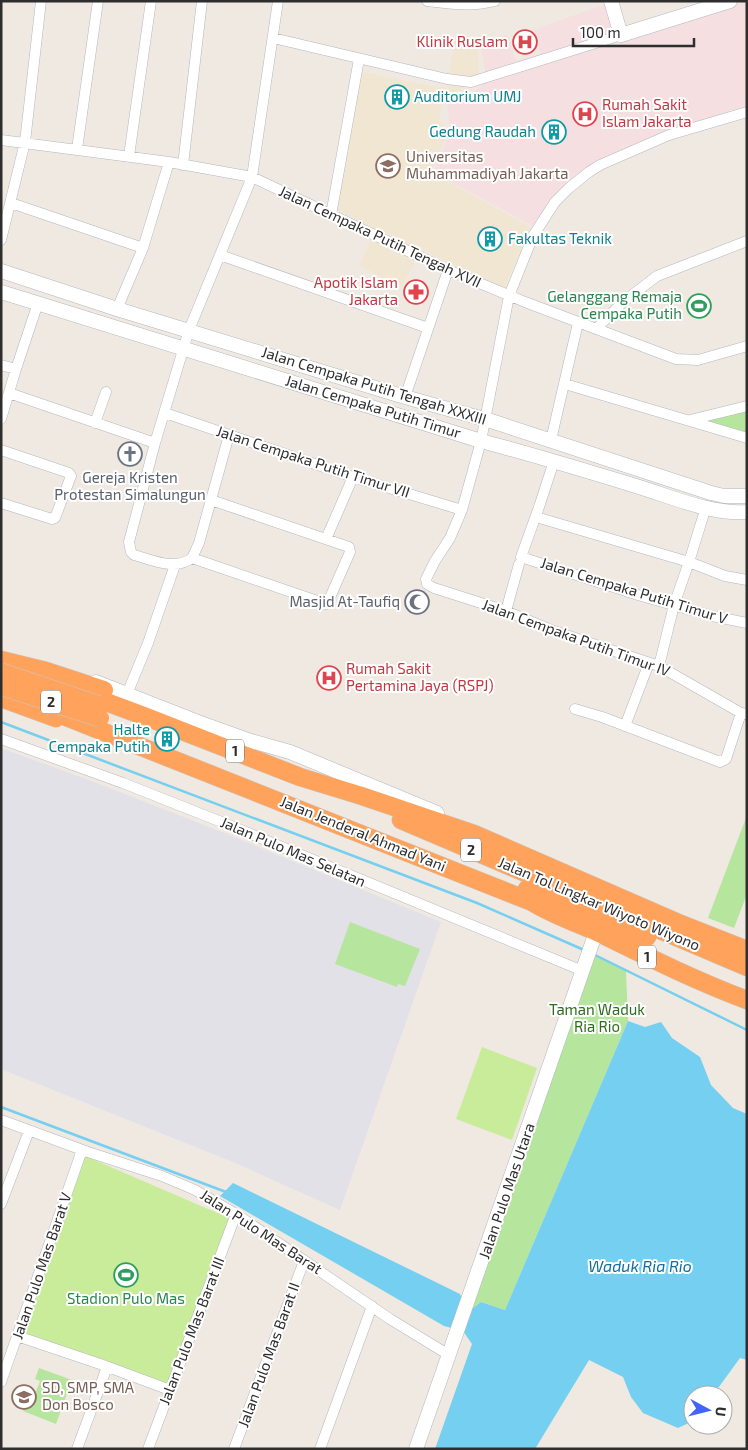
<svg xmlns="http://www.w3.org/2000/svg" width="748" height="1450" font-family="'Exo 2',sans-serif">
	<rect width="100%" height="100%" fill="#efe9e1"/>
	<!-- industrial -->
	<path fill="#e3e1e8" d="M1 748 94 782 222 832 441 922 340 1210 233 1162 1 1069Z"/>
	<!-- education -->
	<path fill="#f0e6d1" d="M455 37 478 38 479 85 444 95 439 121 448 131 431 172 530 227 504 289 421 249 402 287 360 266 375 230 336 208 359 71 419 84 447 88Z"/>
	<!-- medical -->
	<path fill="#f5dfe0" d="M742 1H747V105L690 124 619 152 584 169 557 192 533 226 433 172 450 134 447 95 474 93 482 84 485 70 480 41 507 35 516 61 541 54 533 30 609 3 621 42Z"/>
	<!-- green -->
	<path fill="#b6e59e" d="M747 410V433L705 421Z
		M746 818 747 894 734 928 708 918Z
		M350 922 420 949 405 986 398 984 397 987 335 964Z
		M589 952 626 971 628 1021 505 1310 481 1302 468 1312Z
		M39 1368 72 1380 56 1424 23 1411 27 1401 32 1402 40 1381 35 1379Z"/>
	<!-- pitch -->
	<path fill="#c9ec9a" d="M482 1047 537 1068 512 1140 456 1119Z
		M85 1156 229 1218 168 1385 25 1333Z"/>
	<!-- water -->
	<path fill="#75cff0" d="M628 1021 645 1027 661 1022 672 1038 700 1057 711 1085 733 1108 747 1114V1360L740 1358 713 1395H693V1421L678 1428 643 1413 631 1397 623 1377 589 1360 535 1449H435L472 1344 463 1331 444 1326 220 1196 233 1183 460 1294 468 1312 481 1302 505 1310Z"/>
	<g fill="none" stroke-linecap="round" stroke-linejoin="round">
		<!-- stream -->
		<path stroke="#75cff0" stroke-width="2.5" d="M1 722 477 903 584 950
			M593 954 747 1030
			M1 1107 226 1192"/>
		<!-- street casing -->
		<g stroke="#b4b7c1" stroke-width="11">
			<path id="street" d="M427 1C450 4 473 7 495 1
				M273 38 447 79 471 82 621 35
				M747 112 669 135 600 165 589 172 569 188 555 202 533 236 509 296 481 441 462 510 450 538 435 561 426 579 427 584 434 588 506 611 554 631 659 666 741 713 747 714
				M1 140 169 162 252 177 448 270 525 302 676 359 698 360 747 346
				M77 149 98 1
				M129 156 151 1
				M183 165 202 1
				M11 203 143 248
				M331 215 359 59
				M1 240 25 142 41 1
				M220 255 428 328
				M117 309 143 248 169 162
				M596 329 623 302 657 276 747 241
				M1 365 16 369
				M565 384 747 438
				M9 393 155 443
				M405 397 448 270
				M165 413 353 477 462 510
				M1 419 16 369 38 303
				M690 420 747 406
				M95 423 106 392
				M551 440 578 323
				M1 450 69 473 71 476 55 518 52 519 1 503
				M554 461 539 507 521 557 638 595 712 616 747 623
				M536 517 689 562 725 576 747 580
				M326 539 353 477
				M192 558C175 571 153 560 134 555L131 552 129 542 155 443 189 330 252 177 278 1
				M192 558 326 604 328 602 350 552 349 547 211 500
				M192 558 199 543 229 435
				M506 611 519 564
				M659 666 674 605 689 562 706 507
				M127 694 148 643 175 565
				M575 709 602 717 720 762 726 759 741 713
				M625 726 649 663
				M1 739 123 783 224 823 583 971
				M1 1120 88 1152 162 1176 195 1190 236 1214 390 1319 449 1355
				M1 1204 29 1131
				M17 1336 100 1364 170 1390
				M1 1382 82 1150
				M77 1449 107 1367
				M148 1449 236 1214
				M234 1449 304 1261
				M320 1449 372 1306"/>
		</g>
		<!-- secondary casing -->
		<g stroke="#b4b7c1" stroke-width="15">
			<path id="secondary" d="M611 1 621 35 730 1
				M1 271 117 309 405 397 491 421 711 493 724 496H747
				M1 292 481 441C534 455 587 471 639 487 672 497 713 515 747 512
				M96 682 198 722 251 741 290 752 437 813
				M416 1449 596 932"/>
		</g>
		<!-- highway casing -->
		<g stroke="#c9c9c9" stroke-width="19">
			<path id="highway" d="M1 660 46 671 104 690
				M85 694 144 716 300 777 362 796 474 834 676 922 747 950
				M1 698 56 718
				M46 709 532 902C553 915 577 923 599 933 648 957 696 981 747 1000
				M401 820 747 967
				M527 889 647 937"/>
		</g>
		<!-- street -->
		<use href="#street" stroke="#fff" stroke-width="10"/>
		<!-- secondary -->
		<use href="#secondary" stroke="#fff" stroke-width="14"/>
		<!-- highway -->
		<use href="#highway" stroke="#ffa35c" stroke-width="18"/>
		<!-- highway-bridge casing -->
		<g stroke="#c9c9c9" stroke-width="19" stroke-linecap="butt">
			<path id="highway-bridge" d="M1 672 99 705
				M1 686 100 718"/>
		</g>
		<!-- highway-bridge -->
		<use href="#highway-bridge" stroke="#ffa35c" stroke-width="18"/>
	</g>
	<!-- icons -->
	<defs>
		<g id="hospital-ring" transform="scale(1.25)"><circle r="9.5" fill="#fff" stroke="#e0444e" stroke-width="1.5"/><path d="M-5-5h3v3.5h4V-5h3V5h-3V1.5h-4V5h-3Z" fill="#e0444e"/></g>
		<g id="building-ring" transform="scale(1.25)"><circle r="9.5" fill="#fff" stroke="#0f9aa8" stroke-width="1.5"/><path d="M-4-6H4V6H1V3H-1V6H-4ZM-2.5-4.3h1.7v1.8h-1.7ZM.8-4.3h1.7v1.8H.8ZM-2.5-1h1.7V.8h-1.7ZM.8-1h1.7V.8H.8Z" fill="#0f9aa8"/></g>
		<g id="university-ring" transform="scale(1.25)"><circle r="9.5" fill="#fff" stroke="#8d6e63" stroke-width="1.5"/><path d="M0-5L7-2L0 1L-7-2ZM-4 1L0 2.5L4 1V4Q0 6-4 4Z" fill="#8d6e63"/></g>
		<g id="pharmacy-ring" transform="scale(1.25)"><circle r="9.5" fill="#fff" stroke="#e0444e" stroke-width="1.5"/><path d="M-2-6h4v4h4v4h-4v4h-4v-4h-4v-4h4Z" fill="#e0444e"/></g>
		<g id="stadium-ring" transform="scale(1.25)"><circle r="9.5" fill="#fff" stroke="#2e9e5b" stroke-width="1.5"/><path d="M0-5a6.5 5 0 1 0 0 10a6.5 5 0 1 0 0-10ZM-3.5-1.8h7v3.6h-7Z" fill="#2e9e5b"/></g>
		<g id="church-ring" transform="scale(1.25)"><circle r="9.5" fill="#fff" stroke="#6b7280" stroke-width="1.5"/><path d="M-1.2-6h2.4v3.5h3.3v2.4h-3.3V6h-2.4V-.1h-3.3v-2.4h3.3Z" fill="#6b7280"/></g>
		<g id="mosque-ring" transform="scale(1.25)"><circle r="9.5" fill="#fff" stroke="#6b7280" stroke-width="1.5"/><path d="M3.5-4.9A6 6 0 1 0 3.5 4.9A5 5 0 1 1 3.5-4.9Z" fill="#6b7280"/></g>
		<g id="school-ring" transform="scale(1.25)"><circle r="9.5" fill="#fff" stroke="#8d6e63" stroke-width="1.5"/><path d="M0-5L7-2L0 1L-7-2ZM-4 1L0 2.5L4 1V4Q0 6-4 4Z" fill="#8d6e63"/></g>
	</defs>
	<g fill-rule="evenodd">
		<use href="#hospital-ring" x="525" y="42"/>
		<use href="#building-ring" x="397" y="97"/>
		<use href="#hospital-ring" x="585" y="114"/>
		<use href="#building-ring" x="554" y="132"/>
		<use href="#university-ring" x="388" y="166"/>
		<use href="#building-ring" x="490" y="239"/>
		<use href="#pharmacy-ring" x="416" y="292"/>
		<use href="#stadium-ring" x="699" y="306"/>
		<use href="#church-ring" x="130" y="454"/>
		<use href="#mosque-ring" x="417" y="602"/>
		<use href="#hospital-ring" x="329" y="678"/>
		<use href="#building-ring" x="167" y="739"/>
		<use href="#stadium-ring" x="126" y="1275"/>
		<use href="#school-ring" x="24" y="1397"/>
	</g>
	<g text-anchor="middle" stroke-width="4" stroke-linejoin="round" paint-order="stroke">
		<!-- shield labels -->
		<g fill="#fff" stroke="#6d6d6d" stroke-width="1">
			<rect x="41" y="690.5" width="20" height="23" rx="4"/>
			<rect x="226" y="739.5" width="18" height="23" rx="4"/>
			<rect x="461" y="838.5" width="20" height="23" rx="4"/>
			<rect x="638" y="945.5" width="18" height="23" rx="4"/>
		</g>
		<g font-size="14" font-weight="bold" fill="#2e2e2e">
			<text x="51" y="707">2</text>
			<text x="235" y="756">1</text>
			<text x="471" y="855">2</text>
			<text x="647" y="962">1</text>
		</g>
		<!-- health labels -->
		<g font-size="15" fill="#be3a42" stroke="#fff" text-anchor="end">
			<text x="508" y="47">Klinik Ruslam</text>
			<text x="602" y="110" text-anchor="start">Rumah Sakit<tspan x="602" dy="17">Islam Jakarta</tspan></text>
			<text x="398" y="288">Apotik Islam<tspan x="398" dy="17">Jakarta</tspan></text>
			<text x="346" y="674" text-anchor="start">Rumah Sakit<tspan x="346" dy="17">Pertamina Jaya (RSPJ)</tspan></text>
		</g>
		<!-- culture labels -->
		<g font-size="15" fill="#0d838f" stroke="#fff" text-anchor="start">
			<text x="414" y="102">Auditorium UMJ</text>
			<text x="536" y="137" text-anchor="end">Gedung Raudah</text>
			<text x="508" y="244">Fakultas Teknik</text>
			<text x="150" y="735" text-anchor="end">Halte<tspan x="150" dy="17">Cempaka Putih</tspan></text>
		</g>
		<!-- education labels -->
		<g font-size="15" fill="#785e54" stroke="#fff" text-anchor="start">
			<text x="406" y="162">Universitas<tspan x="406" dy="17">Muhammadiyah Jakarta</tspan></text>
			<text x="42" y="1393">SD, SMP, SMA<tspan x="42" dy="17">Don Bosco</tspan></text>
		</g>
		<!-- street labels -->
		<g font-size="15" fill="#2e2e2e" stroke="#fff">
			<text transform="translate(380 237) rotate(25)" y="5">Jalan Cempaka Putih Tengah XVII</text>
			<text transform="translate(374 386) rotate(17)" y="5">Jalan Cempaka Putih Tengah XXXIII</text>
			<text transform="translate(373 407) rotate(17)" y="5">Jalan Cempaka Putih Timur</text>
			<text transform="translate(313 462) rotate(18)" y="5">Jalan Cempaka Putih Timur VII</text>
			<text transform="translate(634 591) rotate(17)" y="5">Jalan Cempaka Putih Timur V</text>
			<text transform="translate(576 638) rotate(20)" y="5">Jalan Cempaka Putih Timur IV</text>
			<text transform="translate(363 834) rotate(22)" y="5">Jalan Jenderal Ahmad Yani</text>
			<text transform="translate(293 852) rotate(23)" y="5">Jalan Pulo Mas Selatan</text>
			<text transform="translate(599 904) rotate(23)" y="5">Jalan Tol Lingkar Wiyoto Wiyono</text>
			<text transform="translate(507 1191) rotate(-71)" y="5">Jalan Pulo Mas Utara</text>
			<text transform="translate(261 1232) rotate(33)" y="5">Jalan Pulo Mas Barat</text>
			<text transform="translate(42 1266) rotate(-71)" y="5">Jalan Pulo Mas Barat V</text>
			<text transform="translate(192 1331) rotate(-69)" y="5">Jalan Pulo Mas Barat III</text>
			<text transform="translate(269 1355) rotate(-70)" y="5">Jalan Pulo Mas Barat II</text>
		</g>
		<!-- leisure labels -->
		<g font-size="15" fill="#27864d" stroke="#fff" text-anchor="end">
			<text x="682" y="302">Gelanggang Remaja<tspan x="682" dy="17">Cempaka Putih</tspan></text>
			<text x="126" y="1304" text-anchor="middle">Stadion Pulo Mas</text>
		</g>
		<!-- worship labels -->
		<g font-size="15" fill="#5b616d" stroke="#fff">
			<text x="130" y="483">Gereja Kristen<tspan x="130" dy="17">Protestan Simalungun</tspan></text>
			<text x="400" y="607" text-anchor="end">Masjid At-Taufiq</text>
		</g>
		<!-- park labels -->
		<g font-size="15" fill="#2c6e1b" stroke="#fff">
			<text x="597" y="1015">Taman Waduk<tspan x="597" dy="17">Ria Rio</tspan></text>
		</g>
		<!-- water labels -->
		<g font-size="16" font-style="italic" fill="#0d6fa3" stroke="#fff">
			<text x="640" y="1272">Waduk Ria Rio</text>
		</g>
	</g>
	<!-- border -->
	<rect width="748" height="1450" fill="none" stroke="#2e2e2e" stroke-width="5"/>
	<!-- north arrow -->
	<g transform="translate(708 1410) rotate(97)"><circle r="24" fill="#ffffff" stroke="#ababab"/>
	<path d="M0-4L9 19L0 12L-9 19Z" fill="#4264fb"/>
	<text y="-8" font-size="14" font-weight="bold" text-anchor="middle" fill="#2e2e2e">U</text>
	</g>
	<!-- scale -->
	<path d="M573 38v8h121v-8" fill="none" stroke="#2e2e2e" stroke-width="2.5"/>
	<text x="580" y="38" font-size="15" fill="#2e2e2e" stroke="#ffffff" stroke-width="4" paint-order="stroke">100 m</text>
</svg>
